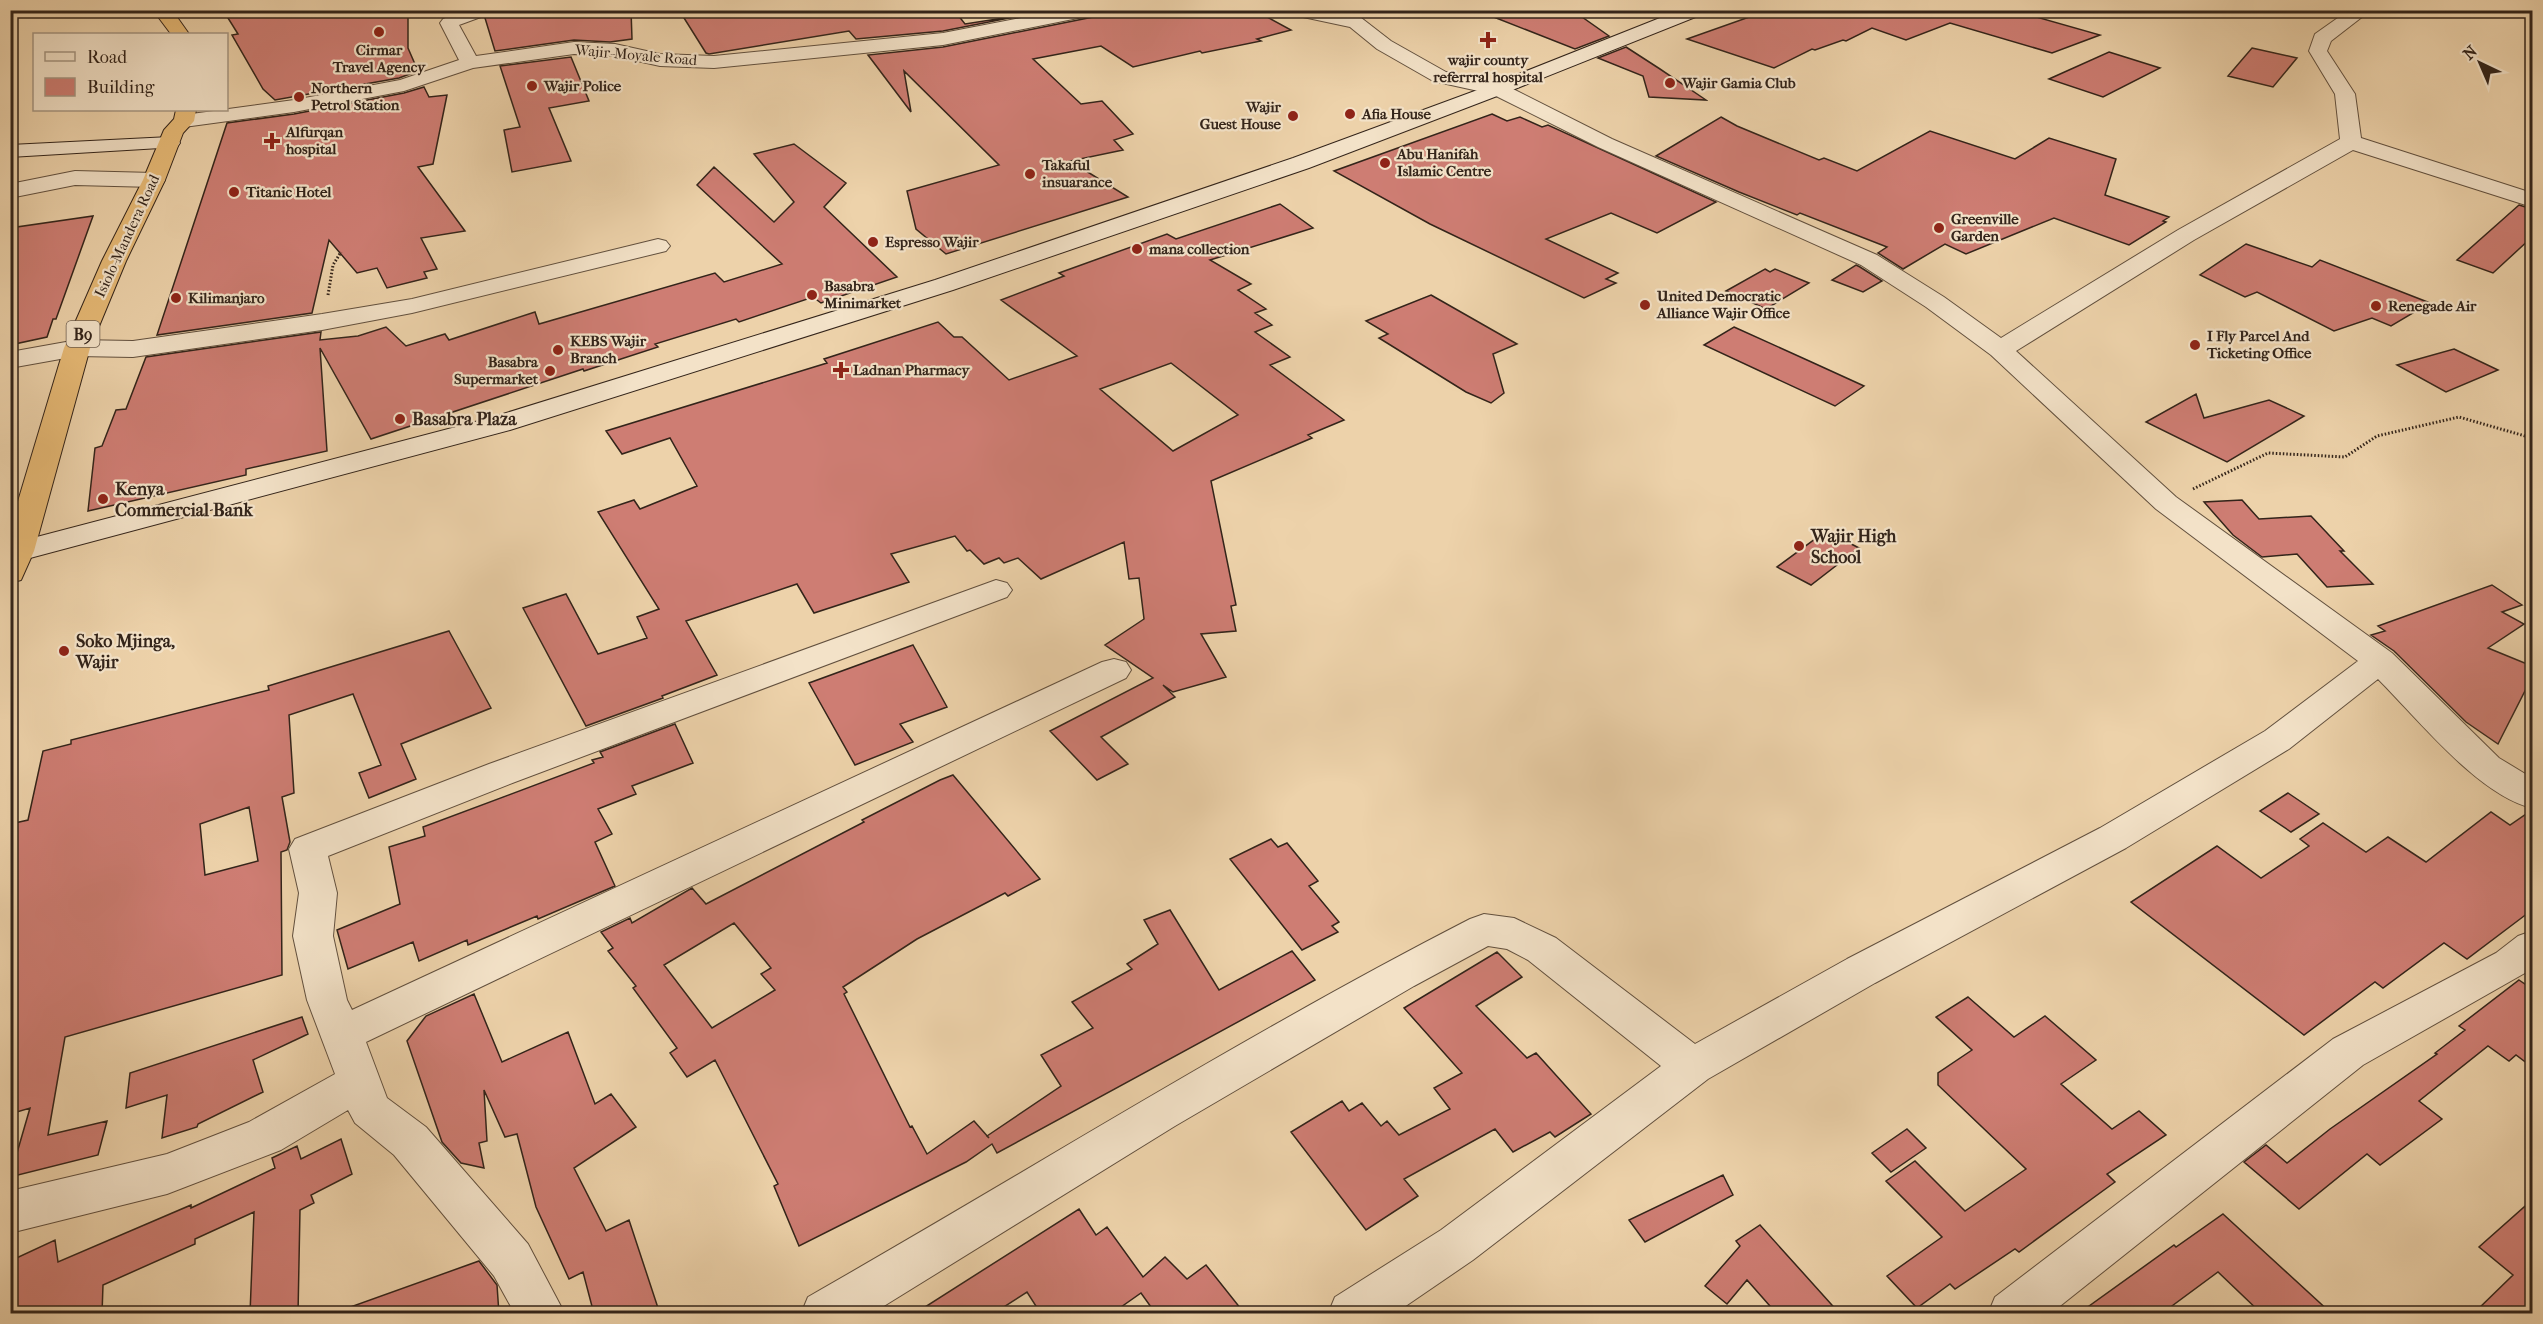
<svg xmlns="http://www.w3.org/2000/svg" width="2543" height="1324" font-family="'IM FELL French Canon',serif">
	<rect width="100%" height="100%" fill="#edd2aa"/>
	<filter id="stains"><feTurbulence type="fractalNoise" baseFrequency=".00333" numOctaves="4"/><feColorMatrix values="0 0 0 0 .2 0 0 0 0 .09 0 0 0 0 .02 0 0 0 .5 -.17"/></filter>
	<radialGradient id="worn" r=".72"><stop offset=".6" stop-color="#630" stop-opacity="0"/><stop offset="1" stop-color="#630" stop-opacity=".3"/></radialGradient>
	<!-- building -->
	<path fill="#ce7d73" stroke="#33241a" stroke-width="1.5" fill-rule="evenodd" d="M223 10H308L310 14 334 10H408V48L418 71 399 78 275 100 263 89 232 35 238 34Z
		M494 10H631L632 39 610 42 574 40 495 51 485 18Z
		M679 10H954L965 24 1029 14 943 31 856 39 849 31 709 54 706 53Z
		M1104 10H1254L1291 30 1257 39 1261 41 1202 53 1200 51 1133 67 1101 46 1033 59 1081 104 1102 101 1133 134 1114 140 1123 150 1070 161 1128 197 946 254 916 229 907 191 999 165 904 71 911 112 868 55 943 47 1093 17Z
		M1482 10H1572L1609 36 1575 49 1481 12Z
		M1769 10H2012L2100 35 2052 53 1950 23 1906 40 1872 28 1846 41 1843 40 1815 50 1812 49 1774 68 1687 39Z
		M1626 47 1660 69 1706 100 1649 97 1643 76 1598 58Z
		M2252 48 2297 58 2273 87 2228 76Z
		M2109 52 2160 68 2103 97 2049 79Z
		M571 57 589 101 549 108 571 161 512 172 504 130 520 127 500 66Z
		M424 87 429 97 447 95 433 164 418 167 465 231 421 238 437 269 424 272 427 278 387 288 377 268 357 273 329 240 312 313 157 335 227 123 294 114 404 93Z
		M1492 114 1507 121 1520 117 1542 127 1548 125 1716 202 1657 233 1611 213 1546 239 1618 273 1606 279 1616 283 1584 298 1430 224 1334 171Z
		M1721 117 1737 126 1819 160 1824 158 1857 171 1930 131 2015 159 2049 138 2116 159 2105 195 2169 217 2163 221 2166 222 2129 245 2054 218 1966 254 1945 244 1903 269 1878 253 1887 247 1800 213 1797 215 1739 192 1656 156Z
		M794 144 846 183 824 207 897 277 821 303 813 297 739 322 736 319 655 344 658 347 584 371 583 369 371 439 320 348 327 451 246 469V475L88 511 95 448 102 446 116 410 126 409 146 357 321 332 320 340 358 336 386 327 406 346 445 334 449 340 535 312 539 324 715 273 724 282 782 264 697 185 714 167 774 222 794 202 754 154Z
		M1280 204 1313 228 1210 260 1251 284 1238 290 1266 309 1255 313 1272 325 1255 332 1290 357 1270 365 1344 420 1308 435 1312 438 1211 481 1236 605 1231 606 1236 631 1201 634 1226 677 1173 692 1163 685 1175 697 1101 737 1128 764 1097 780 1050 731 1153 678 1105 645 1144 619 1139 578 1129 579 1124 542 1041 579 1018 558 1004 563 999 558 984 564 970 550 967 551 955 536 891 554 909 582 814 613 797 584 686 621 717 675 662 696 663 698 586 726 523 608 566 594 598 654 647 638 637 617 659 609 598 512 634 500 640 509 697 486 670 438 622 454 606 431 827 363 824 359 938 322 954 337H962L1009 380 1077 356 1001 300 1064 276 1059 273 1167 234 1176 239ZM1171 363 1238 415 1173 451 1100 389Z
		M2519 205 2532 209V237L2493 273 2457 260Z
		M93 216 56 319H53L47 337 10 345V228Z
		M2246 244 2312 267 2320 260 2430 303 2391 326 2372 318 2334 331 2257 292 2245 297 2200 275Z
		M1856 265 1860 267 1882 281 1863 292 1832 280Z
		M1765 269 1770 272 1775 269 1809 283 1766 309 1726 291Z
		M1431 295 1517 344 1493 354 1504 393 1491 403 1466 392 1379 338 1388 334 1366 321Z
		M1734 327 1807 360 1864 386 1835 406 1704 345Z
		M2454 349 2498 370 2446 392 2397 365Z
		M2196 394 2204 418 2269 400 2304 416 2227 462 2146 422Z
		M2242 500 2259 519 2311 516 2344 551H2340L2373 584 2327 587 2297 554 2262 557 2233 535 2204 502Z
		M1826 531 1859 548 1811 585 1777 567Z
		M2492 585 2522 605 2502 612 2524 624 2488 648 2532 666V677L2498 744 2466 722 2394 651 2371 635 2385 631 2378 626Z
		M449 631 491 708 401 744 416 779 369 798 359 773 381 765 353 694 289 715 294 793 282 797 290 842 287 850 281 852 282 975 65 1037 48 1135 107 1121 98 1155 10 1177 30 1108 10 1114V824L28 820 43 751 71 744V740L269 690 268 686ZM249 807 258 861 205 875 200 824Z
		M913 645 947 707 900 724 913 742 855 765 809 683Z
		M675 724 693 763 632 786 636 794 598 809 612 834 595 842 615 886 538 919 537 916 468 945 467 940 419 961 413 942 348 969 337 930 400 904 389 847 425 836 423 827 594 763 592 760 603 757 600 752Z
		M953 775 1040 879 1008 896 1005 893 917 939 843 987 847 992 844 994 910 1127 912 1126 927 1154 974 1121 989 1138 987 1136 1061 1086 1041 1055 1093 1028 1072 1002 1132 969 1127 964 1158 944 1144 920 1170 910 1219 990 1292 951 1315 980 997 1153 992 1144 966 1162 799 1246 774 1186 778 1184 715 1060 687 1077 670 1053 677 1048 633 988 636 986 608 951 613 948 601 932 630 918 632 923 692 888 706 904 864 822 862 820 940 780ZM734 923 771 968 761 974 775 990 712 1028 664 965Z
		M2288 793 2319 814 2291 832 2260 811Z
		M2532 810V910L2467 959 2444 943 2383 988 2375 982 2304 1035 2131 902 2217 846 2261 878 2309 846 2300 839 2323 823 2366 852 2388 837 2426 862 2491 812 2510 825Z
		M1271 839 1278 847 1287 843 1318 881 1309 886 1339 922 1332 926 1338 932 1302 950 1230 859Z
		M1497 952 1522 977 1476 1006 1527 1058 1536 1053 1591 1114 1555 1137 1550 1132 1513 1152 1495 1129 1404 1179 1418 1196 1366 1230 1291 1132 1342 1101 1349 1111 1362 1103 1381 1126 1387 1121 1399 1135 1450 1109 1434 1088 1462 1073 1404 1008Z
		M2519 980 2532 989V1067L2516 1055 2509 1061 2488 1046 2419 1101 2442 1119 2380 1165 2367 1154 2299 1209 2244 1162 2266 1145 2287 1163 2330 1129 2437 1054 2435 1053 2465 1030 2459 1026Z
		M474 994 502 1062 568 1032 595 1104 611 1094 636 1127 574 1168 606 1231 629 1220 660 1314H594L583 1272 569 1279 536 1207 517 1134 505 1137 484 1090 487 1141 479 1143 484 1168 461 1163 442 1142 407 1041 426 1016Z
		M1968 997 2014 1037 2045 1016 2096 1060 2061 1084 2112 1129 2139 1111 2166 1135 2107 1174 2115 1182 2019 1252 2015 1249 1955 1289 1950 1284 1917 1308 1887 1276 1942 1237 1886 1181 1915 1161 1965 1211 2026 1169 1938 1085V1073L1972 1050 1936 1017Z
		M302 1017 308 1034 253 1060 263 1092 198 1124 197 1127 162 1138 167 1095 126 1108 130 1073Z
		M1907 1129 1926 1148 1891 1172 1872 1153Z
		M341 1139 352 1174 311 1195 314 1203 300 1210 298 1314H250L254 1212 195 1239V1244L103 1285 102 1314H13L10 1261 55 1240 58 1262 191 1205V1208L275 1168 272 1158 297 1146 301 1159Z
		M1723 1175 1733 1195 1645 1242 1629 1220Z
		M2532 1200V1314H2473L2513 1275 2479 1247Z
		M1079 1209 1096 1235 1107 1227 1143 1277 1165 1257 1187 1279 1206 1265 1245 1314H1156L1141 1293 1111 1314H1041L1027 1292 993 1314H914Z
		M2223 1214 2332 1314H2262L2218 1272 2161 1314H2078L2174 1245 2176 1247Z
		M1760 1225 1840 1314H1777L1747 1280 1727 1304 1705 1286 1740 1246 1736 1241Z
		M479 1261 497 1285 499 1314H342V1310Z"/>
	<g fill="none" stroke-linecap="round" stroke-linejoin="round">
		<!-- street casing -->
		<g stroke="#62503e" stroke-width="2">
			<path id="street" d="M465 10H492L489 14 459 25 476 56 574 42 615 44 660 54 714 56 943 33 1062 10H1102L1093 15 943 45 714 68 660 66 615 56 574 54 473 68 404 91 294 112 184 127 177 125 174 121 177 117 184 115 294 100 400 80 459 60 440 23 443 19Z
				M1286 10H1351L1391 41 1446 72 1505 85 1612 139 1877 255 1944 297 2001 338 2178 230 2340 139 2335 94 2309 51 2315 34 2349 10H2371L2331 41 2327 51 2355 94 2361 138 2532 193V207L2353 150 2194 240 2016 351 2176 497 2392 653 2499 758 2532 778V808C2478 795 2418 719 2378 679L2289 749 2126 848 1875 983 1708 1079 1473 1260 1394 1314H1328L1335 1297 1441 1230 1661 1066 1528 960 1507 949 1488 946 1414 986 1175 1126 871 1314H801L808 1297C1029 1171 1244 1035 1470 919L1484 914 1514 918 1556 938 1695 1044 1847 959 2100 828 2265 731 2358 661 2156 509 1991 355 1926 307 1861 265 1598 147 1492 94 1433 81 1377 49 1350 27 1289 14Z
				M75 171 154 173 162 175 165 180 162 185 154 187 75 185 10 198V184Z
				M658 239 666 241 670 246 666 251 412 313 322 330 133 357 77 356 10 368V352L77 340 133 341 322 314 412 299Z
				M996 580 1007 583 1012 590 1007 597 515 782 328 856 337 893 333 936 347 1000 352 1010 1102 662 1114 659 1126 662 1131 670 1126 678 366 1042 387 1098 426 1127 528 1244 565 1314H515L494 1276 394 1155 355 1123 348 1110 281 1150 167 1194 10 1233V1191L167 1154 249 1122 335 1074 307 1000 293 936 299 893 289 849 295 839 489 764Z
				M2532 931V969L2363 1065 2050 1314H1988L1995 1297 2333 1039 2496 953 2518 936Z"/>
		</g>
		<!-- secondary casing -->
		<g stroke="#33241a" stroke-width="2">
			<path id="secondary" d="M1680 10H1706L1703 14 1505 93 1309 168 953 290 510 430 30 558 19 560 10 558V544L490 418 935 280 1293 158 1491 85Z
				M170 137 177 139 180 143 177 147 10 157V145Z"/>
		</g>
		<!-- highway casing -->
		<g stroke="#33241a" stroke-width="2">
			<path id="highway" d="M153 10H172L189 34H171Z
				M176 110H196L194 121 183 133 165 180 126 261 90 348 34 551 21 580 10 583V528L64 348 102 261 143 180 164 130 174 119Z"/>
		</g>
		<!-- path -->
		<path stroke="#33241a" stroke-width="3" stroke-dasharray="1.5 2" stroke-linecap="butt" d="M328 295 333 265 341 252
			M2193 489 2268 453 2345 457 2377 436 2459 417 2532 438"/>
		<!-- street -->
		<use href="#street" fill="#f3e2c8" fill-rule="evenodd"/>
		<!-- secondary -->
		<use href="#secondary" fill="#f3e2c8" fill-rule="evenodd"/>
		<!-- highway -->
		<use href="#highway" fill="#e6b975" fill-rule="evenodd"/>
	</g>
	<!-- markers -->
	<g fill="#8f2418" stroke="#f3e2c8" stroke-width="2">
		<circle cx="379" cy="32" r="6"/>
		<path d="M1485 31h6v6h6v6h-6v6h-6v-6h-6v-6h6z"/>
		<circle cx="1670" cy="83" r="6"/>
		<circle cx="532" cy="86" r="6"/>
		<circle cx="299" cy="97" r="6"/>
		<circle cx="1350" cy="114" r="6"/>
		<circle cx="1293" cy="116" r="6"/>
		<path d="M269 132h6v6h6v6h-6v6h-6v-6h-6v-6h6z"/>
		<circle cx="1385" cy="163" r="6"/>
		<circle cx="1030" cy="174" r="6"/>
		<circle cx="234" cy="192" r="6"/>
		<circle cx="1939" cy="228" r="6"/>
		<circle cx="873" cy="242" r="6"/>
		<circle cx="1137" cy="249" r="6"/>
		<circle cx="812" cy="295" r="6"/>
		<circle cx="176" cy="298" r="6"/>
		<circle cx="1645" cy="305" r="6"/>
		<circle cx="2376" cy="306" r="6"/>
		<circle cx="2195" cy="345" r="6"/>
		<circle cx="558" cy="350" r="6"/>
		<path d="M838 361h6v6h6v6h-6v6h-6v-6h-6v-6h6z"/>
		<circle cx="550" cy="371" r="6"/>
		<circle cx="400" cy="419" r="6"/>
		<circle cx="103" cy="499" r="6"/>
		<circle cx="1799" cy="546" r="6"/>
		<circle cx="64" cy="651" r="6"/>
	</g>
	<g text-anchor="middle" stroke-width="4.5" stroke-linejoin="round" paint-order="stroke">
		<!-- far-poi labels -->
		<g font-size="15" font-weight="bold" fill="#33241a" stroke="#f3e2c8" text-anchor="start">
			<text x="379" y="55" text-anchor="middle">Cirmar<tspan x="379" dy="17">Travel Agency</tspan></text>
			<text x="1488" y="65" text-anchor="middle">wajir county<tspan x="1488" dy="17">referrral hospital</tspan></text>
			<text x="1682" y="88">Wajir Gamia Club</text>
			<text x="544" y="91">Wajir Police</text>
			<text x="311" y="93">Northern<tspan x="311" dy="17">Petrol Station</tspan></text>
			<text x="1281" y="112" text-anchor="end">Wajir<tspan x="1281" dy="17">Guest House</tspan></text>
			<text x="1362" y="119">Afia House</text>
			<text x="286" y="137">Alfurqan<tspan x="286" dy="17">hospital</tspan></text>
			<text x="1397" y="159">Abu Hanifah<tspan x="1397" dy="17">Islamic Centre</tspan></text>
			<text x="1042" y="170">Takaful<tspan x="1042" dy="17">insuarance</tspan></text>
			<text x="246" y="197">Titanic Hotel</text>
			<text x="1951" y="224">Greenville<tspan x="1951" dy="17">Garden</tspan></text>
			<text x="885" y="247">Espresso Wajir</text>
			<text x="1149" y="254">mana collection</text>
			<text x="824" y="291">Basabra<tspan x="824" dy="17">Minimarket</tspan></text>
			<text x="1657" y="301">United Democratic<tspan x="1657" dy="17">Alliance Wajir Office</tspan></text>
			<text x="188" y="303">Kilimanjaro</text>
			<text x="2388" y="311">Renegade Air</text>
			<text x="2207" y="341">I Fly Parcel And<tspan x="2207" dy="17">Ticketing Office</tspan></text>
			<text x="570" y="346">KEBS Wajir<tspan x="570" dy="17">Branch</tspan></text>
			<text x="538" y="367" text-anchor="end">Basabra<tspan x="538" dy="17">Supermarket</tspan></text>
			<text x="853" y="375">Ladnan Pharmacy</text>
		</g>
		<!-- far-street labels -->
		<g font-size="15" fill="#33241a" stroke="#f3e2c8">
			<text transform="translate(636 55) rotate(5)" y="5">Wajir-Moyale Road</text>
			<text transform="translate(127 236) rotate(-65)" y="5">Isiolo-Mandera Road</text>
		</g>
		<!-- shield labels -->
		<rect fill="#f3e2c8" stroke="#6d5d4e" stroke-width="1.5" x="66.5" y="321" width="33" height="26" rx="4.5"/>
		<g font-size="16" font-weight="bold" fill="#33241a">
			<text x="83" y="340">B9</text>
		</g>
		<!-- poi labels -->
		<g font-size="18" font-weight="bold" fill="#33241a" stroke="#f3e2c8" text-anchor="start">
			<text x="412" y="425">Basabra Plaza</text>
			<text x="115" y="495">Kenya<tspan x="115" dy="21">Commercial Bank</tspan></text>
			<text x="1811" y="542">Wajir High<tspan x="1811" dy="21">School</tspan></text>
			<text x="76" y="647">Soko Mjinga,<tspan x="76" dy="21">Wajir</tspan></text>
		</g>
	</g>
	<!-- margin -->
	<rect width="2543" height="1324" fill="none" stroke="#edd2aa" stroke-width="36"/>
	<rect x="12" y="12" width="2519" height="1300" fill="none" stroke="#33241a" stroke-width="3"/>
	<rect x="18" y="18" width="2507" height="1288" fill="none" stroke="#33241a" stroke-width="1.5"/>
	<!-- legend -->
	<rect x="33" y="33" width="195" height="78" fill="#f3e2c8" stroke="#a69682" stroke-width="1.5"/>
	<rect x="45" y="52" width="30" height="9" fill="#f3e2c8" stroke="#a69682" stroke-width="1.5"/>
	<text x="87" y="63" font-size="18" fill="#33241a">Road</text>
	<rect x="45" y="78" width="30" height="18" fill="#ce7d73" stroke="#a69682" stroke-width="1.5"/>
	<text x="87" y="93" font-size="18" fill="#33241a">Building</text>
	<!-- north arrow -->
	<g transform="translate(2480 63) rotate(316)" stroke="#f3e2c8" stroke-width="4.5" paint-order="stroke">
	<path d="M0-4.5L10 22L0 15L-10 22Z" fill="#33241a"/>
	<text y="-9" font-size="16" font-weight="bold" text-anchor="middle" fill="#33241a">N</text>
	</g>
	<rect width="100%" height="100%" filter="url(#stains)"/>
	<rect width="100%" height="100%" fill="url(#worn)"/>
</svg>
